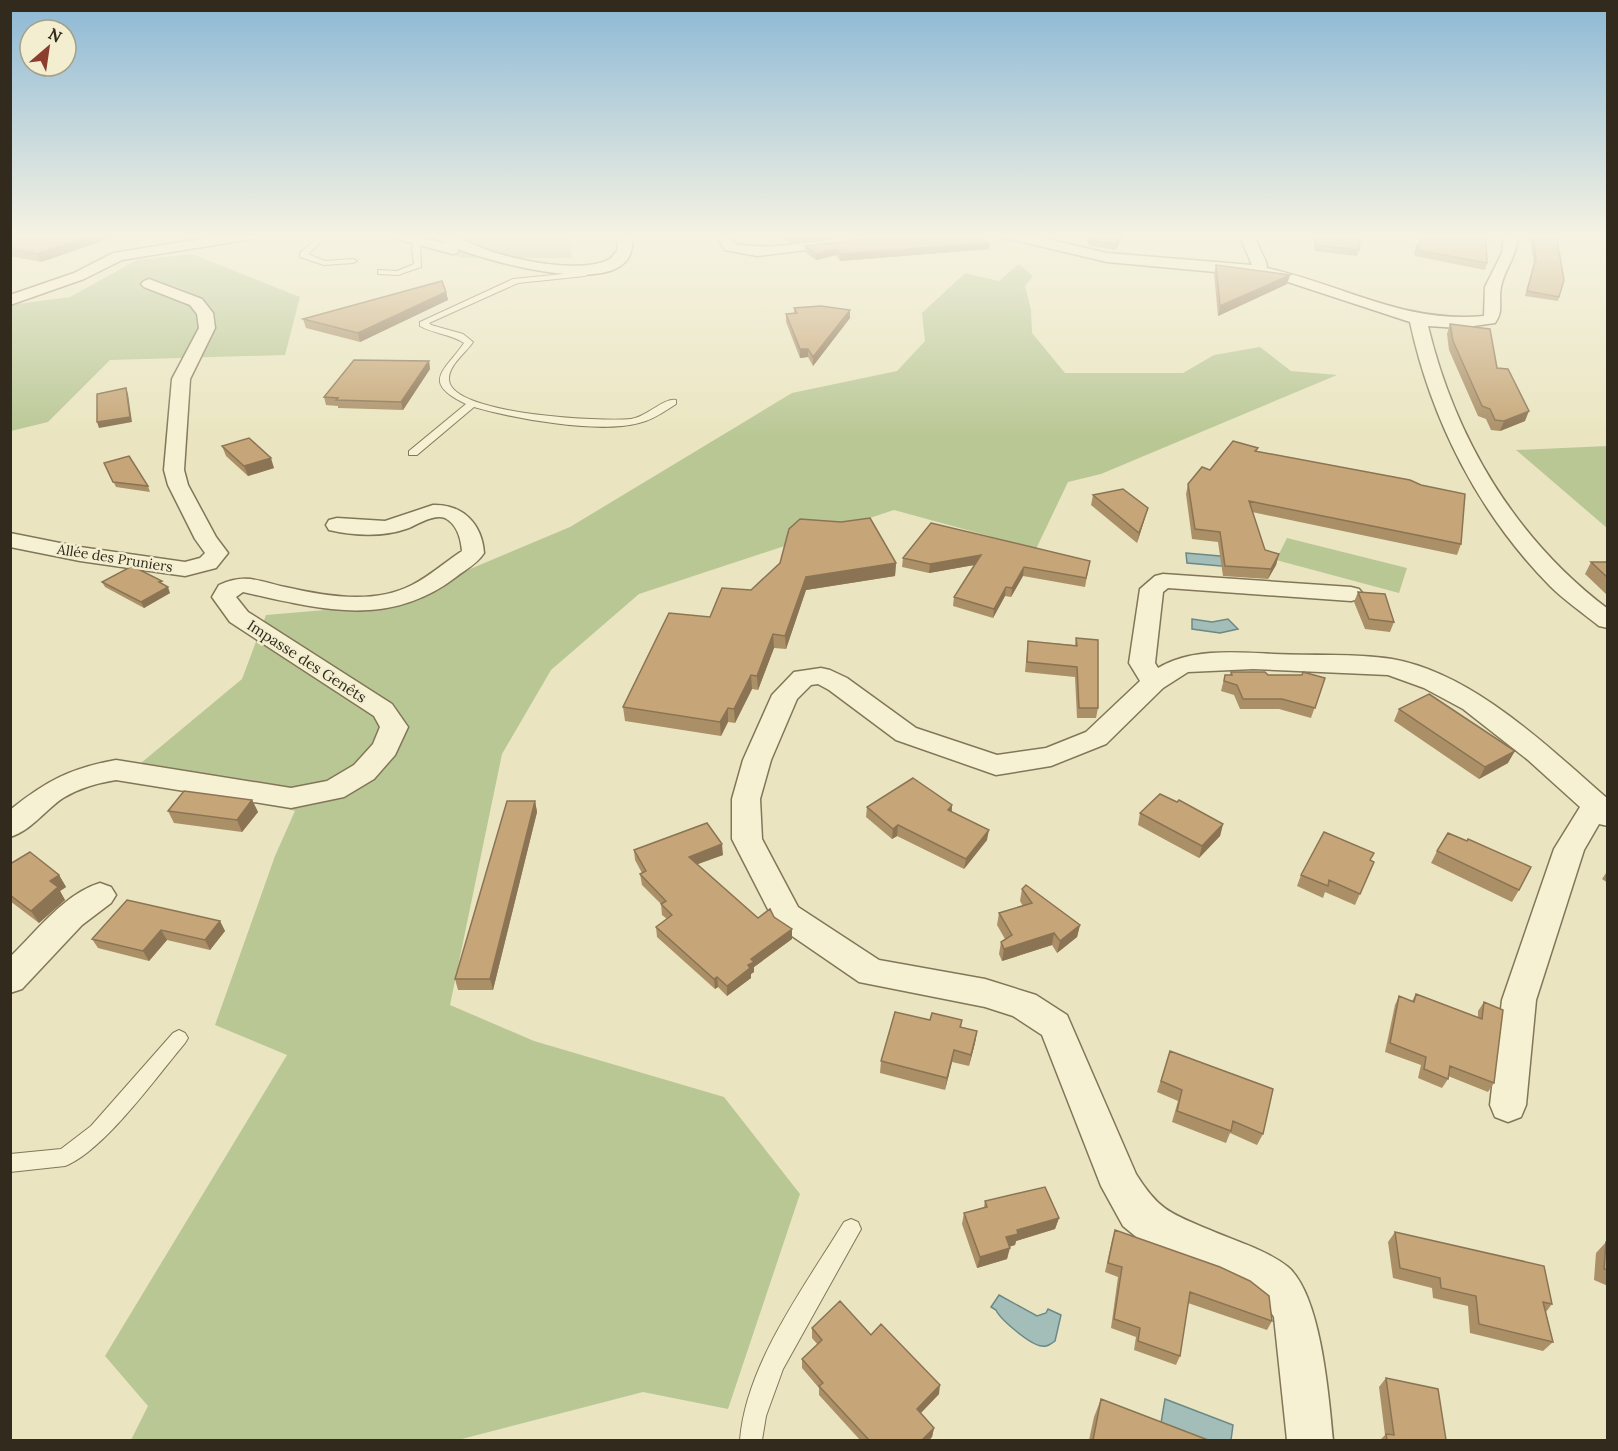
<svg xmlns="http://www.w3.org/2000/svg" width="1618" height="1451" viewBox="0 0 1618 1451" font-family="Lora,serif">
	<rect width="100%" height="100%" fill="#eae5c0"/>
	<path fill="#b9c795" d="M391,234h182l-2,24h-109z
		M192,254l108,43 -15,58 -175,5 -62,62 -37,9 -1,-126 60,-8 67,-37z
		M1019,264l14,12 -8,10 6,24 1,23 33,40h118l31,-18 46,-8 31,24 46,4 -236,99 -33,8 -32,67 -142,-39 -255,84 -88,76 -49,84 -52,251 84,36 190,56 76,97 -72,215 -85,-17 -185,48h-327l17,-34 -43,-50 182,-301 -72,-30 60,-169 20,-45 -154,-48 101,-84 24,-64 118,-10 186,-78 222,-134 105,-22 28,-30 -3,-28 43,-40 34,8z
		M1607,446v82l-91,-78z
		M1287,538l120,30 -8,25 -123,-33z"/>
	<path fill="#a3bdb9" stroke="#6b8987" stroke-width="1.5" d="M1186,553l45,4 1,10 -45,-4z
		M1192,619l20,3 16,-3 10,10 -18,4 -28,-4z
		M999,1295l38,21 9,-3 2,-4 13,6 -6,26c-4,3 -8,6 -13,5 -12,-1 -42,-27 -46,-36l-5,-3z
		M1165,1399l68,26 -2,15h-42l-29,-11z"/>
	<g fill="none" stroke-linecap="round" stroke-linejoin="round">
		<g stroke="#827659" stroke-width="2">
			<path id="service" d="M311,234h6l6,6 -15,14 17,7 28,-2 4,2 -4,2 -29,2 -24,-8v-4l15,-13z
				M416,238l7,2 -3,6 1,21 -23,8 -20,-1v-4l19,1 17,-7 -2,-18z
				M591,266l7,2 -13,8 -67,7 -89,40 2,2 32,9 10,8c-7,11 -25,23 -24,38 3,35 154,42 182,39 16,-2 32,-21 45,-19v4c-11,7 -23,16 -37,19 -42,11 -123,-4 -165,-16l-57,48h-8v-4l57,-47c-46,-22 -21,-33 -2,-61 -13,-9 -30,-9 -44,-17v-4l93,-43 70,-7z
				M179,1030l6,3 3,5 -3,5c-28,33 -81,108 -120,123l-55,6v-18l51,-5 30,-23 82,-93z
				M851,1219l7,3 3,7 -78,140 -17,47 -4,24h-22c6,-76 65,-154 104,-218z"/>
		</g>
		<g stroke="#827659" stroke-width="3">
			<path id="minor" d="M232,234h32l-7,4 -135,22 -38,19 -74,26v-10l64,-22 39,-20z
				M388,234h21l37,10 -18,-10c22,-2 41,9 62,17 30,10 91,23 120,8l7,-8 2,-17h14c-1,9 0,19 -7,27 -26,31 -135,1 -168,-12l-1,4 -5,1 -62,-17z
				M714,234h14l7,10c57,10 116,-15 174,-10l-7,4 -145,18 -32,-6z
				M999,234h25l83,19 145,12 -13,-31h14l13,28 1,6c74,16 138,56 217,48l1,-29 17,-34 2,-19h14c-1,24 -13,33 -17,53 -3,14 3,24 -6,36l-36,5 -31,-2c27,112 87,213 180,283v19l-9,-2c-16,-13 -34,-25 -49,-40 -71,-72 -119,-166 -140,-264l-125,-41 -26,-5 -152,-14 -106,-25z
				M149,279l53,20 11,14 2,15 -25,51 -6,91 4,15 28,52 12,16 -12,15 -31,8 -105,-15 -70,-14v-14l70,14 105,15 15,-4 5,-5 -10,-14 -27,-54 -4,-15 8,-91 27,-51 -2,-14 -7,-9 -46,-18 -3,-3 3,-3z
				M433,505c30,-1 49,19 51,48 -6,10 -19,17 -28,24 -68,52 -136,32 -213,15l-7,5 12,15 144,92 16,23 -13,28 -21,24 -30,18 -53,11 -175,-28c-19,3 -37,8 -53,18 -18,12 -31,32 -53,39v-27c36,-29 61,-42 106,-50l175,28 36,-7 27,-16 19,-21 7,-17 -6,-11 -144,-94 -18,-25 7,-12c27,-12 39,-4 66,2 41,9 88,18 127,-2 18,-9 33,-23 50,-34 -1,-12 -5,-27 -17,-33 -11,-4 -27,6 -36,10 -25,9 -54,8 -80,2l-3,-5 3,-5 8,-2 48,3z
				M1163,574l188,13 8,2 4,5 -4,5 -8,2 -183,-13 -5,4 -8,71 3,5c33,-20 78,-16 115,-14 39,2 81,-1 119,5 81,14 156,88 216,140v27l-9,-2 -15,26 -48,150 -10,105 -5,12 -13,5 -13,-5 -5,-12 12,-105 52,-151 26,-42 -52,-47 -65,-51 -39,-21 -36,-13 -135,-6 -65,3 -25,16 -57,56 -55,22 -55,9 -100,-35 -67,-50 -11,-6 -7,1 -14,14 -26,61 -11,39 2,40 36,68 81,53 106,19 51,16 31,20 69,159c23,37 36,40 74,56 25,11 57,20 78,37 33,28 41,130 45,173h-46l-13,-123 -10,-16 -18,-13 -106,-48 -17,-14 -22,-40 -59,-151 -29,-19 -28,-9 -126,-25 -83,-57 -44,-86v-40l11,-39 29,-65 22,-23 27,-4 9,2 17,8 69,50 81,27 49,-7 40,-16 54,-51 -11,-18 11,-74 15,-13z
				M100,883l11,4 5,8 -5,8 -29,22 -60,64 -12,4v-36c27,-26 54,-63 90,-74z"/>
		</g>
		<use href="#service" fill="#f6f1d2" fill-rule="evenodd"/>
		<use href="#minor" fill="#f6f1d2" fill-rule="evenodd"/>
	</g>
	<path fill="#aa8f67" d="M10,234h113l-82,28 -31,-6z
		M168,234h32l-14,5z
		M777,234h81l-68,9z
		M903,234l87,9 -1,6 -149,12 -4,-6 -20,5 -11,-8v-6z
		M1126,234l-11,16 -28,-5 1,-5z
		M1315,234h46l-2,16 -2,6 -43,-5z
		M1529,234h27l3,63 -1,4 -33,-5 9,-34z
		M1416,247l71,16 -2,7 -70,-14v-2h-1z
		M1216,265l74,10 -3,9 -69,32 -4,-42z
		M446,292l2,8 -88,42 -54,-14 -3,-9z
		M794,308l56,10 -37,48 -5,-9 -8,1 -14,-36v-8l8,-1z
		M1450,324l47,44 28,53 -25,10 -9,-1 -5,-11 -8,-3 -29,-66 -2,-16z
		M429,361l1,8 -27,41 -65,-2v-2l-12,-1 -2,-8z
		M222,446l52,22 -26,8 -22,-20z
		M1258,448l-1,4 204,92 -4,11 -205,-43 13,38 14,4 -3,11 -8,14 -45,-3 -5,-34 -26,-3 -6,-45 2,-10 22,-14z
		M104,463l44,23 2,6 -34,-5z
		M1093,495l52,23 -8,25 -46,-38z
		M903,558l187,3 -5,26 -62,-11 -12,21 -6,-1 -12,22 -40,-12 1,-9 20,-32 -45,8 -27,-6z
		M1591,562h17v32h-2l-21,-20z
		M896,563l-1,13 -89,14 -20,59 -12,-1 -16,42 -6,-1 -17,34 -7,-1 -7,14 -96,-15 -2,-14 87,-90 41,-27z
		M102,582l62,3 6,8 -26,15 -39,-21z
		M1358,592l36,30 -4,10 -25,-3 -11,-27z
		M1076,638l22,70 -2,10h-19l-2,-41 -50,-5 3,-31 47,4z
		M1231,672l37,3h34l23,3 -14,40 -32,-9h-39l-6,-14 -13,-4 4,-16h5z
		M1399,709l109,54 -29,16 -85,-58z
		M252,800l6,12 -16,20 -68,-9 -6,-12z
		M535,801l2,11 -44,178h-35l-3,-11z
		M952,805v7l35,28 -23,29 -67,-33 -5,3 -26,-22 1,-10z
		M1140,813l83,11 -3,12 -21,22 -61,-33z
		M634,850l89,5 -26,9 61,54 16,-1 18,22 -38,28v5l-3,2v4l-24,18 -9,-9 -3,2 -58,-52 -1,-10 11,-8 -5,-4 -1,-11 -19,-19 -2,-11 2,-1 -7,-13z
		M1437,851l82,39 -7,12 -81,-39z
		M1370,861l4,1 -19,43 -30,-13 -2,6 -26,-12 4,-11z
		M10,864l49,11 7,12 -6,4 5,9 -26,23 -29,-22z
		M1608,870v13l-6,-4z
		M1022,889l58,36 -3,12 -20,16 -5,-8 -50,16 -3,-7 2,-12 4,-3 -8,-14 2,-12 24,-7 -3,-5z
		M220,921l5,10 -15,19 -43,-10 -18,21 -51,-13 -6,-9z
		M1416,994l62,23v-6l6,-9 10,81 -6,9 -40,-16v3l-6,9 -24,-10 3,-13 -36,-13 10,-47 4,-9 13,5z
		M930,1020h32l-1,7 16,4 -2,12 -6,23 -17,-4 -7,28 -65,-17 1,-12z
		M1170,1051l93,83 -6,11 -27,-12 -4,10 -54,-21 6,-21 -21,-9z
		M985,1201l74,17 -4,11 -39,12 -1,4 -6,2 -2,12 -30,9 -15,-44 2,-11 20,-6z
		M1115,1230l157,91 -5,9 -79,-27 -8,53 -4,9 -42,-15 2,-13 -25,-9 7,-51 -13,-5 7,-32z
		M1395,1232l157,72 -6,8 7,30 -10,9 -73,-18 -2,-27 -35,-8 -1,-10 -39,-10 -5,-36z
		M1606,1242h2v44l-14,-6 2,-27z
		M812,1328l59,7 68,59 -18,19 13,15 -2,9 -3,3h-69l-41,-45v-7l-17,-20v-9l16,-14 -6,-7z
		M1386,1378l60,62h-66l5,-5 -6,-48z
		M1101,1399l107,41h-119l5,-23z"/>
	<path fill="#8b7454" d="M98,234h25l-82,28 -4,-8z
		M184,234h16l-14,5z
		M813,234h45l-68,9v-6z
		M1123,234h3l-11,16 1,-6z
		M990,243l-1,6 -149,12v-7z
		M836,249v6l-20,5v-6z
		M1290,275l-3,9 -69,32 2,-10z
		M446,292l2,8 -88,42 -2,-9z
		M850,310v8l-37,48v-9z
		M800,349h8v8l-8,1z
		M429,361l1,8 -27,41 -2,-8z
		M126,388l2,6 4,28 -33,6 -2,-6z
		M1529,411l-4,10 -25,10 4,-10z
		M271,458l3,10 -26,8 -4,-10z
		M1148,508l-3,10 -8,25 2,-10z
		M1279,554l-3,11 -8,14 3,-10z
		M981,555l-1,9 -51,9 1,-9z
		M896,563l-1,13 -89,14 -20,59 -1,-13 21,-59z
		M1024,567l-1,9 -12,21 1,-9z
		M168,587l2,6 -26,15 -3,-6z
		M1006,587l-1,9 -12,22 1,-9z
		M773,634l1,14 -16,42 -1,-14z
		M751,675l1,14 -17,34 -1,-14z
		M728,708v14l-7,14 -1,-14z
		M1515,751l-7,12 -29,16 6,-12z
		M252,800l6,12 -16,20 -5,-12z
		M535,801l2,11 -44,178 -3,-11z
		M952,805l-1,10 -3,-5z
		M1223,824l-3,12 -21,22 3,-12z
		M898,825l-1,11 -5,3 1,-10z
		M989,830l-2,10 -23,29 2,-10z
		M722,844l1,11 -33,12 -1,-10z
		M59,875l7,12 -6,4 5,9 -26,23 -8,-12 19,-30z
		M220,921l5,10 -15,19 -5,-10z
		M1080,925l-3,12 -20,16 3,-12z
		M792,929v10l-38,28v5l-3,2v4l-24,18v-10l21,-21 3,-6z
		M161,930l6,10 -18,21 -6,-10z
		M1054,933l-2,12 -50,16 2,-12z
		M717,977l1,10 -3,2 -1,-10z
		M977,1031l-2,12 -6,23 2,-11z
		M954,1050l-2,12 -7,28 2,-12z
		M1059,1218l-4,11 -39,12 -1,4 -12,3 3,-11 11,-7z
		M1010,1248l-3,11 -30,9 3,-11z
		M940,1385l-1,9 -23,24 1,-9z
		M934,1428l-2,9 -3,3h-7z"/>
	<path fill="#c6a678" stroke="#8b7454" stroke-width="1.5" d="M10,234h88l-61,20 -27,-6z
		M786,234h27l-23,3z
		M903,234h66l21,9 -150,11 -4,-5 -20,5 -11,-8z
		M1093,234h30l-7,10 -28,-4z
		M1316,234h45l-2,16 -44,-5z
		M1427,234h59l1,29 -70,-13 2,-2 -3,-1z
		M1532,234h24l8,46 -5,17 -32,-6 9,-33z
		M1216,265l74,10 -70,31z
		M442,281l4,11 -88,41 -55,-14z
		M821,306l29,4 -37,47 -5,-8h-8l-14,-35 11,-1 -3,-5z
		M1450,324l40,5 7,39 11,1 21,42 -25,10 -9,-1 -5,-11 -8,-3 -29,-65z
		M354,360l75,1 -28,41 -65,-2 2,-2 -14,-1z
		M126,388l4,29 -33,5v-28z
		M249,438l22,20 -27,8 -22,-20z
		M1233,441l25,7 -3,3 155,29 11,5 44,9 -4,50 -212,-43 16,49 14,4 -8,15 -46,-3 -5,-34 -25,-3 -7,-45 14,-17 8,3z
		M129,456l19,30 -35,-4 -9,-19z
		M1123,489l25,19 -9,25 -46,-38z
		M870,518l26,45 -90,14 -21,59 -12,-2 -16,42 -6,-1 -17,34 -6,-1 -8,14 -97,-15 46,-94 41,4 12,-29 29,2 29,-27 9,-34 11,-10 41,3z
		M931,523l159,38 -4,17 -62,-11 -12,21 -6,-1 -12,22 -40,-12 27,-42 -51,9 -27,-6z
		M1591,562h17v16z
		M132,566l30,15 -3,1 9,5 -27,15 -39,-20z
		M1358,592l27,2 9,28 -25,-3z
		M1076,638l22,2v68h-19l-2,-41 -50,-5 1,-21 49,5z
		M1231,672h34l3,3h34l1,-3 22,6 -10,30 -33,-9h-39l-6,-14 -13,-4 1,-6h7z
		M1429,694l86,57 -30,16 -86,-58z
		M913,778l39,27 -4,5 41,20 -23,29 -68,-34 -5,4 -26,-22z
		M184,791l68,9 -15,20 -69,-9z
		M1160,794l17,8 2,-2 44,24 -21,22 -62,-33z
		M507,801h28l-45,178h-35z
		M707,823l15,21 -33,13 69,61 12,-9 4,8 18,12 -41,30 3,3 -6,3 2,3 -23,18 -10,-9 -3,2 -58,-52 16,-12 -11,-11 5,-3 -26,-27 6,-3 -12,-21z
		M1324,832l50,21 -4,7 4,2 -14,32 -31,-14 -1,6 -27,-11z
		M1448,833l19,8 1,-2 63,28 -12,23 -82,-39z
		M30,852l29,23 -9,6 8,6 -27,24 -21,-16v-31z
		M1026,885l54,40 -20,16 -6,-8 -50,16 -3,-7 11,-7 -13,-22 33,-10 -10,-14z
		M127,900l93,21 -15,19 -44,-10 -18,21 -51,-12z
		M1416,994l66,25 2,-17 19,8 -9,73 -44,-17 -2,13 -24,-10 2,-12 -36,-14 9,-47 15,6z
		M895,1012l35,8 2,-7 30,7 -2,7 17,4 -6,24 -17,-5 -7,28 -66,-17z
		M1170,1051l103,38 -10,45 -30,-13 -2,10 -54,-20 5,-21 -21,-9z
		M1045,1187l14,31 -42,12 1,4 -12,3 4,11 -30,9 -16,-44 23,-6 -2,-6z
		M1115,1230l105,37 30,14 19,15 3,25 -82,-29 -10,64 -42,-15 2,-13 -26,-9 8,-52 -14,-4z
		M1395,1232l149,34 8,38 -9,-2 10,40 -74,-18 -3,-28 -35,-8 -1,-10 -40,-10z
		M1606,1242h2v28l-4,-1z
		M840,1301l31,34 10,-11 59,61 -23,24 17,19 -12,12h-53l-50,-54 4,-3 -21,-24 20,-19 -10,-12z
		M1386,1378l52,11 8,51h-59l-1,-6 8,1z
		M1101,1399l107,41h-115z"/>
	<linearGradient id="sky" x2="0" y2="1"><stop stop-color="#8cb8d5"/><stop offset="0.54" stop-color="#f6f3e3"/><stop offset="1" stop-color="#f6f3e3" stop-opacity="0"/></linearGradient>
	<rect width="1618" height="437" fill="url(#sky)"/>
	<g text-anchor="middle" dominant-baseline="central" stroke-width="5" stroke-linejoin="round" paint-order="stroke">
		<g font-size="14" fill="#322b1d" stroke="#f2eecf">
			<text transform="translate(115 558) rotate(9)">Allée des Pruniers</text>
		</g>
		<g font-size="15" fill="#322b1d" stroke="#f2eecf">
			<text transform="translate(307 661) rotate(33)">Impasse des Genêts</text>
		</g>
	</g>
	<rect width="1618" height="1451" fill="none" stroke="#322b1d" stroke-width="24"/>
	<g transform="translate(48 48) rotate(29)"><circle r="28" fill="#f2eecf" stroke="#a5a088" stroke-width="1.5"/>
	<path d="M0-4.5L10 22L0 15L-10 22Z" fill="#8c3d2e"/>
	<text y="-9" font-size="16" font-weight="bold" text-anchor="middle" fill="#322b1d">N</text>
	</g>
</svg>
